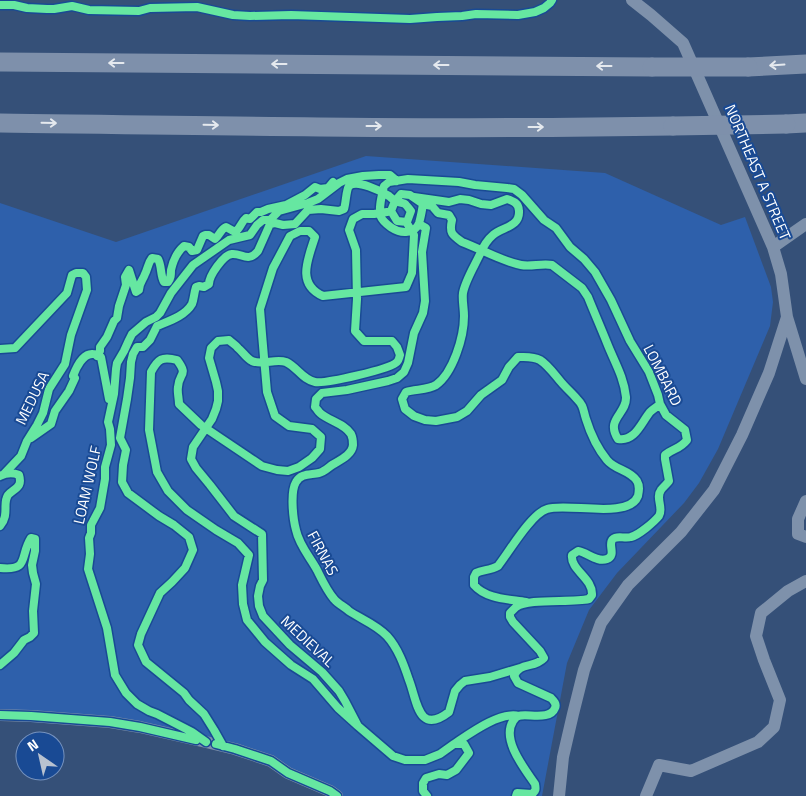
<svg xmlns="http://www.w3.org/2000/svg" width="806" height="796" viewBox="0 0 806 796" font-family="'Titillium Web',sans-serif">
	<rect width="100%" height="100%" fill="#355078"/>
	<path fill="#2e60ab" d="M366,156l239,17 116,52 24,-8 26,70 2,15 -3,24 -52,123 -19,34 -15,20 -67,70 -28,37 -22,53 -25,133h-213l-59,-30 -25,-9 -110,-28 -135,-9v-517l116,39z"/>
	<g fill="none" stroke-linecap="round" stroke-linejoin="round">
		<path stroke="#7e91ab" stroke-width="12" d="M773,247l33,-23
			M787,317l19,62
			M806,501l-8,18v15l8,3
			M0,715l31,1 79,6 30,5 66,15 29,7 36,12 17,12 42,18 7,5
			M559,796l4,-39 10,-43 11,-44 17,-47 27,-38 53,-53 33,-42 28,-55 27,-62 18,-56 -6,-43 -8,-27 -90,-204 -32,-28 -19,-15
			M646,796l13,-31 32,6 67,-29 16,-15 6,-27 -16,-40 -8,-24 5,-23 27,-22 18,-10"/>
		<path stroke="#7e90ab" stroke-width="19" d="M0,62l652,5
			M748,67l58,-3
			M0,123c224,3 449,7 673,3
			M786,124l20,-1"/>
		<path stroke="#7e90ab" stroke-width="19" d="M652,67h96
			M673,126l113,-2"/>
		<g stroke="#194a94" stroke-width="11">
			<path id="cycleway" d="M0,5h14l13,3 20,1h7l18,-3 17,4 50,1 11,-3 47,-1 36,8 17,1 41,-1 119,4 27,-2 25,-1 14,-2 42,1 17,-3 9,-4 6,-5 2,-3
				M414,197l35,5 11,-3 9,1 12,4 10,1 16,-6c6,2 12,4 12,12 1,16 -17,16 -26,24 -6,5 -10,12 -13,19 -5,11 -15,27 -17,39 -1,7 1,15 1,23 0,21 -11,57 -28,69 -8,5 -21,4 -30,7l-4,7 3,10 9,7 11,4 11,1 21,-4 10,-6 14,-16 21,-15 7,-13 9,-10c7,0 15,-1 22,3 8,5 15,15 21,22 5,6 11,11 16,17 7,7 6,11 9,20 4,13 12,30 21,41 8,10 23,10 30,21 3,5 2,10 1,15 -9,24 -72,6 -91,13 -16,5 -38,43 -49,57 -7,4 -15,4 -22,7l-2,4v8c12,14 34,14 52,17
				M423,204l9,2 6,7 11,2 3,5c-3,13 0,15 10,22 19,7 39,19 59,23 10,2 21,-2 31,0l30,23 6,9c6,15 13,31 19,46 7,18 17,34 19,54 1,17 -21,22 -8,42 17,3 23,-16 32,-27 3,-3 7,-5 10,-8
				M387,212l-13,2h-12l-9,5 -4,11 7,20 1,49 -2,32 9,10h28l5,6 3,8c-1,3 -1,5 -3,7 -6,7 -72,22 -82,20 -12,-2 -18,-15 -29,-20 -11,-4 -23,4 -34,-1 -6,-3 -9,-9 -14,-13 -2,-3 -6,-5 -9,-8l-11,1 -7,7 -2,10 7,24 2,9v10l-2,8 -4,10 -19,28 -2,12 5,9 14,17 24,31 28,18 1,46 -3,6 -2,10 1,10 4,10 27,29 32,27 17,19 6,10 13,25 35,30 12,4h20l15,-6 14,-10h10l5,9 -13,17 -9,5 -8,-1 -13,4 -3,5v8l4,5
				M419,224l7,4 -4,24 3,49 -2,12 -9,20 -6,30 -4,9 -7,6 -9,3 -41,9 -25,3 -6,6 -1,8c2,2 3,4 5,6 9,8 24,10 31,21 2,4 2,7 2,11 -1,10 -13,15 -21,20 -4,3 -8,7 -13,8 -8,2 -18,0 -23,9 -6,10 -3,37 0,48 3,15 14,27 21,40 5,10 10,21 17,29 4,5 11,8 15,12 12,8 28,14 38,25 11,12 17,29 22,44 8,20 9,56 40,32l6,-21 5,-6 5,-4 25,-4 30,-9
				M0,349l15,-1 52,-55 5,-18 4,-2h7l3,4 1,13 -16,45 -6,29 -16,25 -6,24 -6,12 -10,16 -6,15 -17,18
				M97,356l3,-5v-4l7,-10 7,-16 3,-3 2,-12 7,-21 -1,-8 4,-7 7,22 3,-2c0,-7 4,-10 6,-16 3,-6 3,-11 7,-16l6,1c4,7 2,16 6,23h4c3,-4 3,-7 3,-12 2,-9 6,-18 13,-24l5,1 3,4 5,-1 6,-14 2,-1h4l6,4c5,-4 5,-9 11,-12l9,5c6,-4 6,-10 11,-14l4,1 7,-7h4l7,-3 18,-4 19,-10 10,-8 5,2 8,-1 5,-6
				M31,438l20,-14 4,-13 14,-20 6,-13 -2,-2c3,-8 10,-23 20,-22 3,0 5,2 8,3l8,42
				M0,476c6,-3 12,-4 19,-1 4,13 -5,13 -11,20 -6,9 2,19 -8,31
				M0,568c30,3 19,-11 31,-30l4,1v12l-3,14 1,8 3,11 -3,27 1,22 -4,4 -6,3 -10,13 -14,12
				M0,715l31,1 79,6 30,5 56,13
				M358,726l-20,-18 -25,-29 -22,-14 -26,-23 -18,-22 -4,-16 -1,-19 7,-30 -11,-12 -22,-13 -29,-20 -19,-19 -11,-19 -8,-42 2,-58c7,-13 11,-16 26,-12 12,16 2,12 1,27 -1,5 1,11 1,17l22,21 61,41 15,4 11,1 11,-4 13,-9 8,-9 1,-12 -9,-8 -23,-3 -14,-10 -8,-24 -5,-58 -2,-25 13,-41 17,-32 10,-5h9l6,6c-7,22 -19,47 8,59l83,-9 6,-14 2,-38 -6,-10
				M206,742l-14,-10 -35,-18 -8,-3 -12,-7 -11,-11 -11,-18 -8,-47 -19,-59 2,-15 -1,-16 2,-5v-8l9,-17 5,-29v-12l6,-22 -1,-16 -2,-7 6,-28 2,-25 1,-6 7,-12 5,-11 3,-6 14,-12 10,-5 4,-4 11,-20 22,-28 36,-25 21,-5 7,-10 6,-5h7l9,-9 29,-8 10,-4 21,-16 8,-4 16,-3 16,-1h11l7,6
				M216,744l19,5 36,12 17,12 42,18 7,5
				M454,744c15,-10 46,-33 65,-28
				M223,746l-9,-16 -10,-16 -15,-14 -5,-7 -38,-31 -8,-17 3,-11 19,-41 12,-11 13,-14 8,-18 -4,-13 -15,-12 -15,-9 -31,-23 -6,-11 1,-17 3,-15 -6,-12 7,-39 3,-21 1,-16 2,-8 4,-7h6l7,-7 7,-14c12,-5 28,-10 35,-22 2,-5 2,-11 4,-17l3,-1 5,1 5,-3c0,-8 14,-29 23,-30 10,-1 16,9 26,-3l12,-27 5,-1 8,2 12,-1 13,-14 13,-1 18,2 5,-2c2,-6 2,-19 5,-23 8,-7 32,5 40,10 1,1 6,5 6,5 4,2 9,1 11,4 2,2 3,4 5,6l-4,11 -10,-1 -6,-10 4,-10 6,-7 9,1 13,9c-1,6 -2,13 -4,19 -4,11 -18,11 -27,5 -4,-3 -9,-6 -11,-11 -3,-9 1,-22 3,-31l5,-4 19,-3 51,3 16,3 32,3 7,1 8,6 22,25 12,8 14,19 14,12 11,13 16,28 19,41 19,31 9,23 2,9 6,11 19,15 2,10c-7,9 -13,8 -22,15v4l4,22c-2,3 -6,6 -8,9 -6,8 3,18 -2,26 -5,6 -20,19 -28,21 -6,2 -14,-2 -18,2 -6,5 4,16 -6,20 -10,4 -20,-7 -29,-8l-6,4c-2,15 21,23 20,40l-3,4c-18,4 -61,-1 -73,8 -2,2 -4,4 -6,6v4l3,5 27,29 4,7c-10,11 -24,3 -30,18l4,7 33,15c3,3 6,6 4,10 -5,13 -28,5 -37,8 -2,1 -4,4 -5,5 -12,19 12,48 22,63 1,5 1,7 -3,10l-15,-1 -1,3"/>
		</g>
		<use href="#cycleway" stroke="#66e7a1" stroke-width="8"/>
	</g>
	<defs><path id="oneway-shaft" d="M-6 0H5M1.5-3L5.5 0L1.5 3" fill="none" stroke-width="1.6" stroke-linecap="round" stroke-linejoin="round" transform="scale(1.25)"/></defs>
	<g stroke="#e5e9ee">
		<use href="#oneway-shaft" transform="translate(116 63) rotate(-180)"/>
		<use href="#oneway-shaft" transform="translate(279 64) rotate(-180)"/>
		<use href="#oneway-shaft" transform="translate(441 65) rotate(-180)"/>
		<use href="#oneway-shaft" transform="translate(777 65) rotate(176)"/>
		<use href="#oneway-shaft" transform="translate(604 66) rotate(-180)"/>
		<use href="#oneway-shaft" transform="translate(49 123) rotate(1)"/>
		<use href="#oneway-shaft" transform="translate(211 125) rotate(1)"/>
		<use href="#oneway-shaft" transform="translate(374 126)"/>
		<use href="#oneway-shaft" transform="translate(536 127)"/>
	</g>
	<g text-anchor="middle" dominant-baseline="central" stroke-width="4" stroke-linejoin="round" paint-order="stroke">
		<g font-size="15" fill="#fff" stroke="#194a94">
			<text transform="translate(758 172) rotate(67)">NORTHEAST A STREET</text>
			<text transform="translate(663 375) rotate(63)">LOMBARD</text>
			<text transform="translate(32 398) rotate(-64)">MEDUSA</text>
			<text transform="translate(87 485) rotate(-77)">LOAM WOLF</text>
			<text transform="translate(323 553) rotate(62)">FIRNAS</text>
			<text transform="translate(308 641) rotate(43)">MEDIEVAL</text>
		</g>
	</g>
	<g transform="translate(40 756) rotate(326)"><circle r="24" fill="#194a94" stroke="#7592bf"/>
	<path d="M0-4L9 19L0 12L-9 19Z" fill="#b8c2d0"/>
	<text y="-8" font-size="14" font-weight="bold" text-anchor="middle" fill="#ffffff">N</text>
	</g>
</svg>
